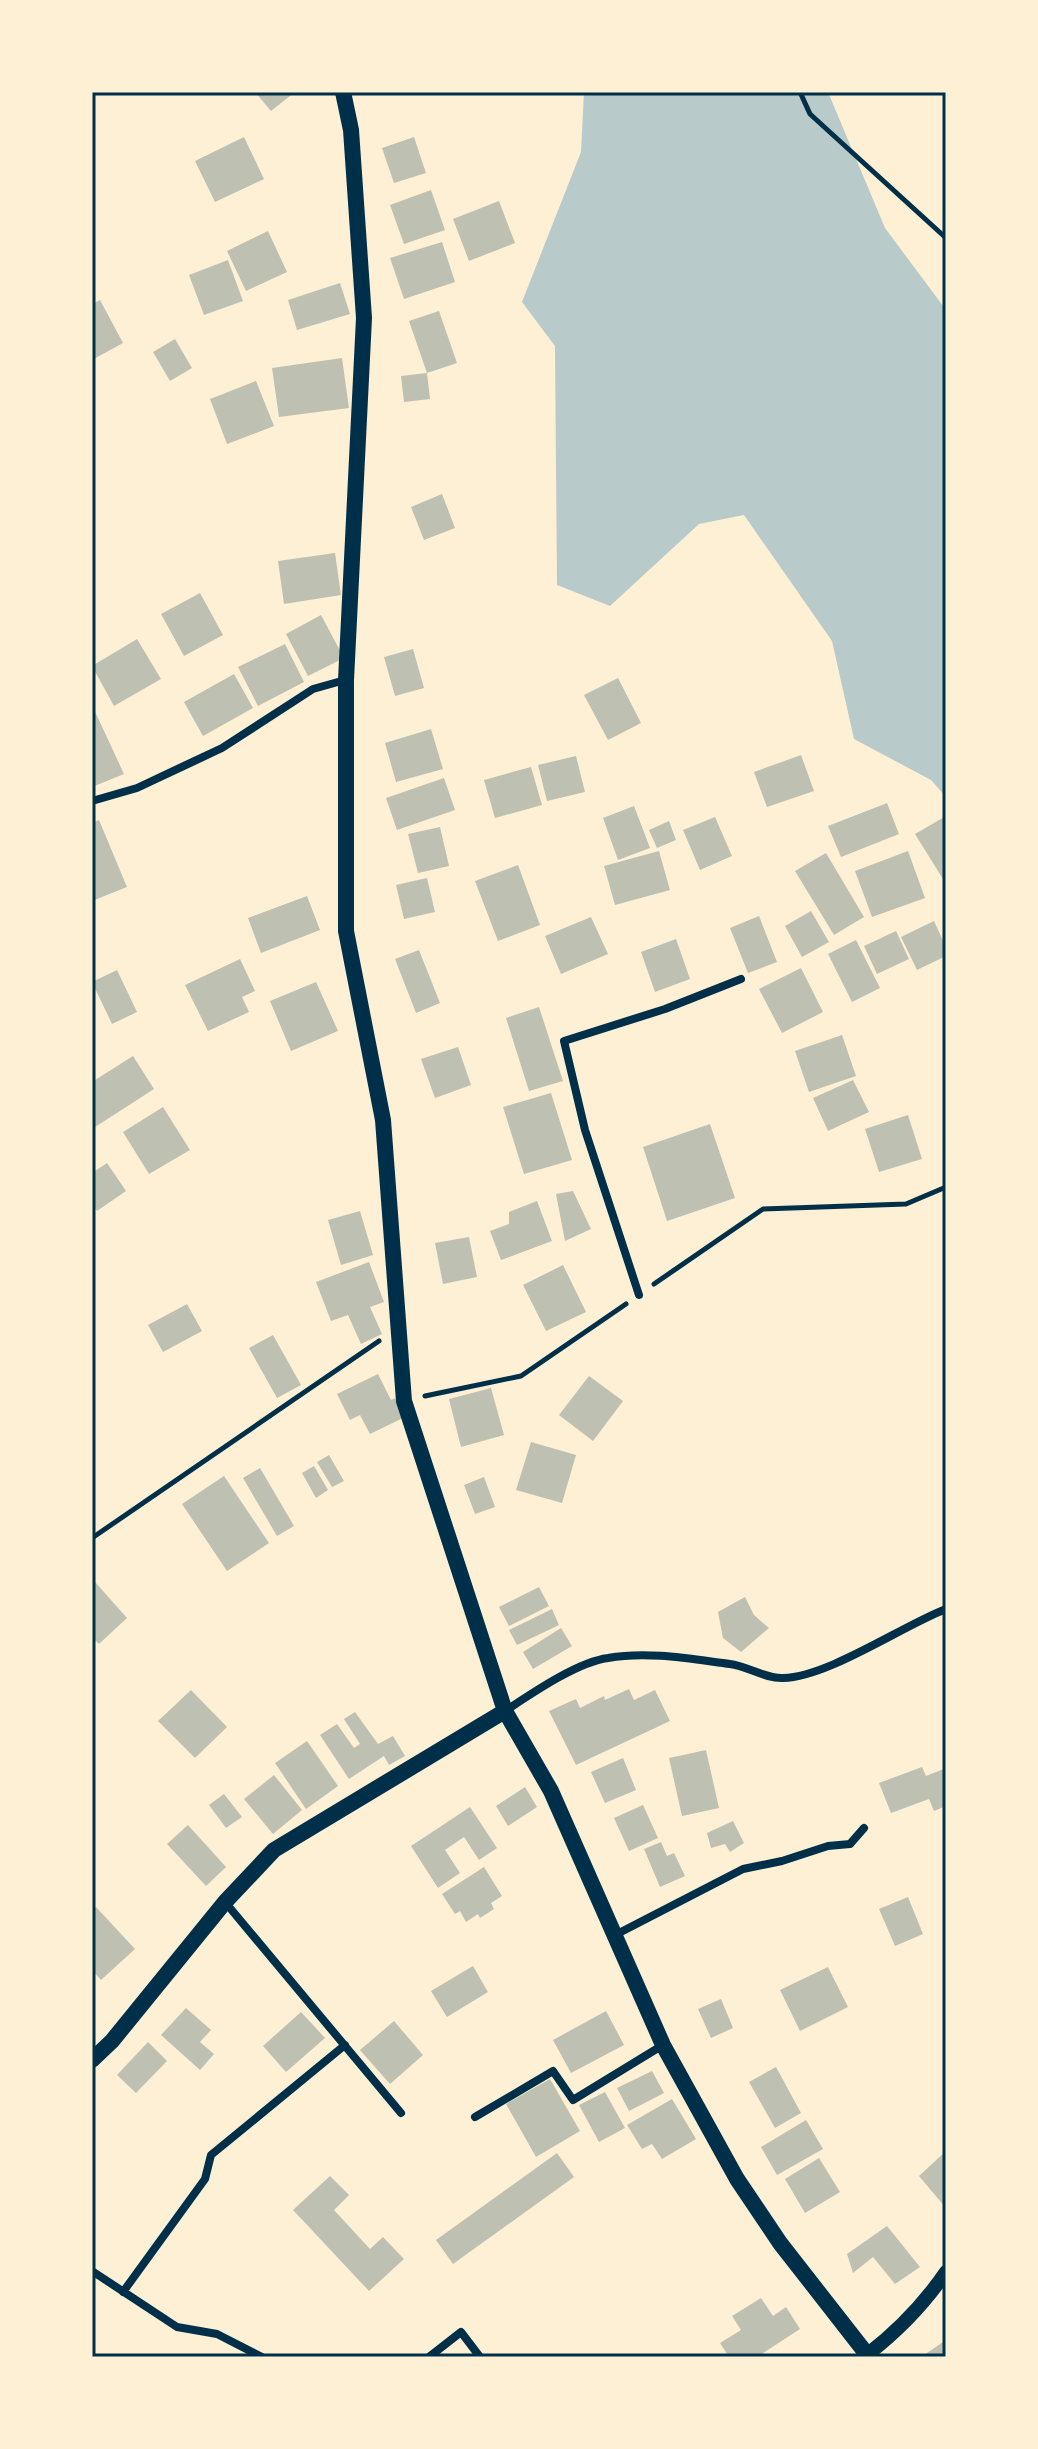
<svg xmlns="http://www.w3.org/2000/svg" width="1038" height="2449" viewBox="0 0 1038 2449" font-family="Manrope,sans-serif">
	<rect width="100%" height="100%" fill="#fdf0d5"/>
	<path fill="#b9caca" d="M584,92h244l57,136 61,82v487l-15,-17 -77,-41 -22,-98 -88,-126 -45,9 -89,82 -53,-21 -2,-239 -33,-44 59,-150z"/>
	<path fill="#bec0b2" d="M255,92h40l-24,19z
		M244,137l20,42 -49,23 -20,-41z
		M414,137l12,36 -32,10 -12,-35z
		M431,190l14,40 -41,14 -14,-39z
		M499,201l16,42 -46,18 -16,-42z
		M268,231l19,41 -41,19 -19,-40z
		M442,242l13,40 -51,17 -14,-41z
		M228,260l15,41 -39,14 -15,-40z
		M340,283l10,31 -53,16 -9,-30z
		M100,300l23,43 -31,17v-56z
		M439,311l18,52 -30,10 -18,-52z
		M175,339l17,29 -22,13 -17,-29z
		M342,358l7,50 -70,9 -7,-49z
		M427,373l3,26 -26,3 -3,-26z
		M256,381l18,45 -47,18 -17,-45z
		M442,494l13,34 -31,12 -13,-33z
		M335,553l6,42 -57,9 -6,-43z
		M200,593l23,42 -39,21 -23,-42z
		M321,615l23,43 -36,18 -22,-42z
		M137,639l24,40 -47,27 -22,-40z
		M285,644l19,38 -46,24 -20,-39z
		M413,649l11,39 -29,8 -11,-39z
		M234,674l19,34 -50,28 -19,-34z
		M618,678l23,45 -33,17 -24,-45z
		M92,705l32,69 -32,13z
		M431,729l12,40 -47,13 -11,-39z
		M801,755l13,36 -47,16 -13,-35z
		M576,756l9,36 -38,9 -9,-36z
		M531,767l11,38 -47,13 -11,-38z
		M444,778l11,32 -58,20 -11,-32z
		M887,803l12,31 -58,23 -13,-31z
		M634,806l16,42 -32,12 -15,-42z
		M946,816v68l-31,-50z
		M715,817l17,39 -32,14 -17,-40z
		M99,820l28,67 -35,14v-78z
		M669,821l7,19 -19,8 -8,-18z
		M440,827l9,39 -31,7 -10,-39z
		M659,851l11,39 -55,15 -11,-39z
		M908,851l17,47 -53,19 -17,-46z
		M826,853l38,64 -30,18 -39,-64z
		M518,865l22,60 -42,16 -23,-60z
		M427,878l8,34 -31,7 -8,-34z
		M307,896l13,34 -59,23 -13,-35z
		M811,911l18,31 -27,15 -17,-31z
		M759,916l18,46 -29,11 -18,-45z
		M591,917l17,37 -47,20 -16,-38z
		M934,921l12,26v9l-29,14 -16,-33z
		M896,931l13,28 -32,15 -13,-28z
		M676,939l14,40 -35,13 -14,-40z
		M856,940l24,48 -28,14 -24,-48z
		M419,950l21,53 -24,10 -21,-54z
		M240,959l15,32 -13,6 7,15 -41,19 -23,-46z
		M801,968l22,44 -41,21 -23,-44z
		M117,970l20,42 -25,12 -20,-42z
		M316,982l22,49 -47,20 -21,-50z
		M539,1007l24,74 -34,10 -23,-73z
		M842,1035l14,41 -47,16 -14,-41z
		M458,1047l13,38 -36,13 -14,-39z
		M133,1056l21,33 -62,40v-47z
		M853,1080l16,32 -41,19 -15,-33z
		M551,1093l21,67 -48,14 -21,-67z
		M163,1107l27,43 -41,24 -26,-42z
		M908,1115l14,44 -43,13 -14,-43z
		M710,1124l25,74 -68,23 -24,-74z
		M107,1163l19,28 -29,20 -5,-7v-31z
		M573,1191l18,38 -26,12 -9,-47z
		M537,1201l15,40 -51,19 -11,-29 19,-7v-12z
		M360,1211l13,44 -32,10 -13,-45z
		M469,1237l8,40 -34,7 -8,-41z
		M369,1262l15,40 -14,5 12,27 -21,10 -13,-29 -17,6 -15,-39z
		M563,1265l23,47 -40,19 -23,-46z
		M187,1304l15,27 -39,21 -15,-27z
		M273,1335l28,50 -24,13 -28,-50z
		M378,1374l13,26 4,-2 10,19 -35,17 -10,-19 -10,5 -13,-26z
		M589,1376l34,25 -30,40 -34,-26z
		M491,1388l13,47 -43,12 -12,-48z
		M531,1442l45,13 -14,48 -46,-13z
		M329,1455l15,26 -12,6 -15,-25z
		M314,1466l14,24 -12,8 -14,-25z
		M260,1468l34,58 -17,10 -34,-58z
		M224,1476l45,67 -42,28 -45,-67z
		M484,1477l11,30 -20,7 -11,-29z
		M95,1582l32,36 -28,26 -7,-7v-52z
		M539,1587l10,19 -40,20 -10,-19z
		M745,1597l9,18 15,13 -28,24 -18,-14 -5,-26z
		M552,1609l7,16 -42,20 -8,-15z
		M561,1628l11,18 -39,23 -10,-17z
		M629,1689l5,11 21,-10 15,31 -94,44 -27,-54 27,-12 4,9 24,-12 1,4z
		M191,1690l36,37 -32,31 -37,-37z
		M355,1712l23,32 15,-8 12,20 -16,9 -5,-9 -35,23 -29,-44 17,-11 17,24 6,-4 -16,-25z
		M307,1741l31,45 -32,23 -31,-46z
		M706,1750l13,58 -37,8 -13,-58z
		M623,1758l13,32 -31,13 -14,-31z
		M922,1767l4,9 20,-8v38l-12,5 -5,-12 -38,14 -12,-30z
		M274,1775l28,35 -29,24 -29,-35z
		M525,1787l12,20 -29,19 -12,-20z
		M224,1794l18,23 -16,11 -17,-23z
		M643,1805l15,33 -29,13 -15,-33z
		M470,1807l27,41 -18,12 -15,-23 -19,13 15,23 -22,15 -27,-42z
		M733,1821l11,22 -14,9 -5,-8 -14,4 -4,-15z
		M188,1825l38,42 -20,19 -39,-42z
		M661,1842l6,14 7,-3 11,23 -25,11 -16,-38z
		M484,1867l18,29 -11,7 3,6 -14,9 -2,-4 -12,8 -6,-11 -5,3 -13,-20z
		M908,1897l15,37 -28,12 -16,-37z
		M96,1907l39,42 -34,31 -9,-10v-59z
		M473,1966l15,26 -41,25 -16,-26z
		M828,1967l20,40 -48,24 -20,-41z
		M721,1999l12,29 -22,10 -13,-29z
		M186,2008l25,22 -11,12 14,12 -14,16 -39,-35z
		M606,2011l18,34 -53,28 -18,-33z
		M301,2012l24,26 -39,34 -23,-26z
		M394,2021l29,34 -33,29 -30,-34z
		M148,2042l19,19 -31,32 -19,-18z
		M776,2067l25,46 -26,15 -26,-46z
		M652,2071l12,22 -35,18 -12,-23z
		M550,2079l30,52 -44,26 -30,-53z
		M605,2092l20,36 -26,14 -20,-37z
		M672,2099l24,40 -34,20 -10,-15 -10,5 -15,-24z
		M806,2120l17,29 -46,26 -16,-28z
		M946,2151v57l-27,-32z
		M557,2153l17,24 -121,87 -17,-24z
		M819,2158l21,34 -35,21 -20,-34z
		M330,2176l19,19 -15,15 36,39 13,-12 21,22 -35,32 -76,-81z
		M887,2226l33,41 -25,17 -22,-27 -20,16 -6,-19z
		M761,2298l12,18 13,-9 14,22 -43,28h-28l-9,-14 21,-13 -9,-14z
		M946,2340v17h-20l-2,-2z"/>
	<g fill="none" stroke-linecap="round" stroke-linejoin="round">
		<path stroke="#003049" stroke-width="5" d="M800,92l10,22 136,124
			M654,1284l109,-75 143,-5 40,-17
			M425,1396l96,-20 105,-72
			M92,1538l287,-197"/>
		<path stroke="#003049" stroke-width="8" d="M92,801l45,-13 85,-40 91,-59 32,-9
			M639,1295l-54,-165 -21,-89 101,-32 76,-30
			M505,1711c26,-17 72,-49 103,-53 40,-7 83,1 122,6 17,2 36,15 53,14 45,-1 119,-52 163,-69
			M225,1902l176,211
			M615,1935l128,-66 39,-8 46,-15 22,-2 14,-16
			M475,2117l78,-46 20,29 90,-55
			M92,2271l85,56 40,7 45,23
			M123,2292l82,-113 6,-24 134,-110
			M429,2357l32,-25 19,25"/>
		<path stroke="#003049" stroke-width="14" d="M868,2354c31,-24 56,-50 78,-82"/>
		<path stroke="#003049" stroke-width="16" d="M343,92l8,38 13,188 -18,362v251l37,189 21,281 101,310 46,80 112,254 74,134 43,64 89,114
			M92,2060l20,-19 113,-139 49,-52 231,-139"/>
	</g>
	<rect width="1038" height="2449" fill="none" stroke="#fdf0d5" stroke-width="188"/>
	<rect x="94" y="94" width="850" height="2261" fill="none" stroke="#003049" stroke-width="3"/>
</svg>
